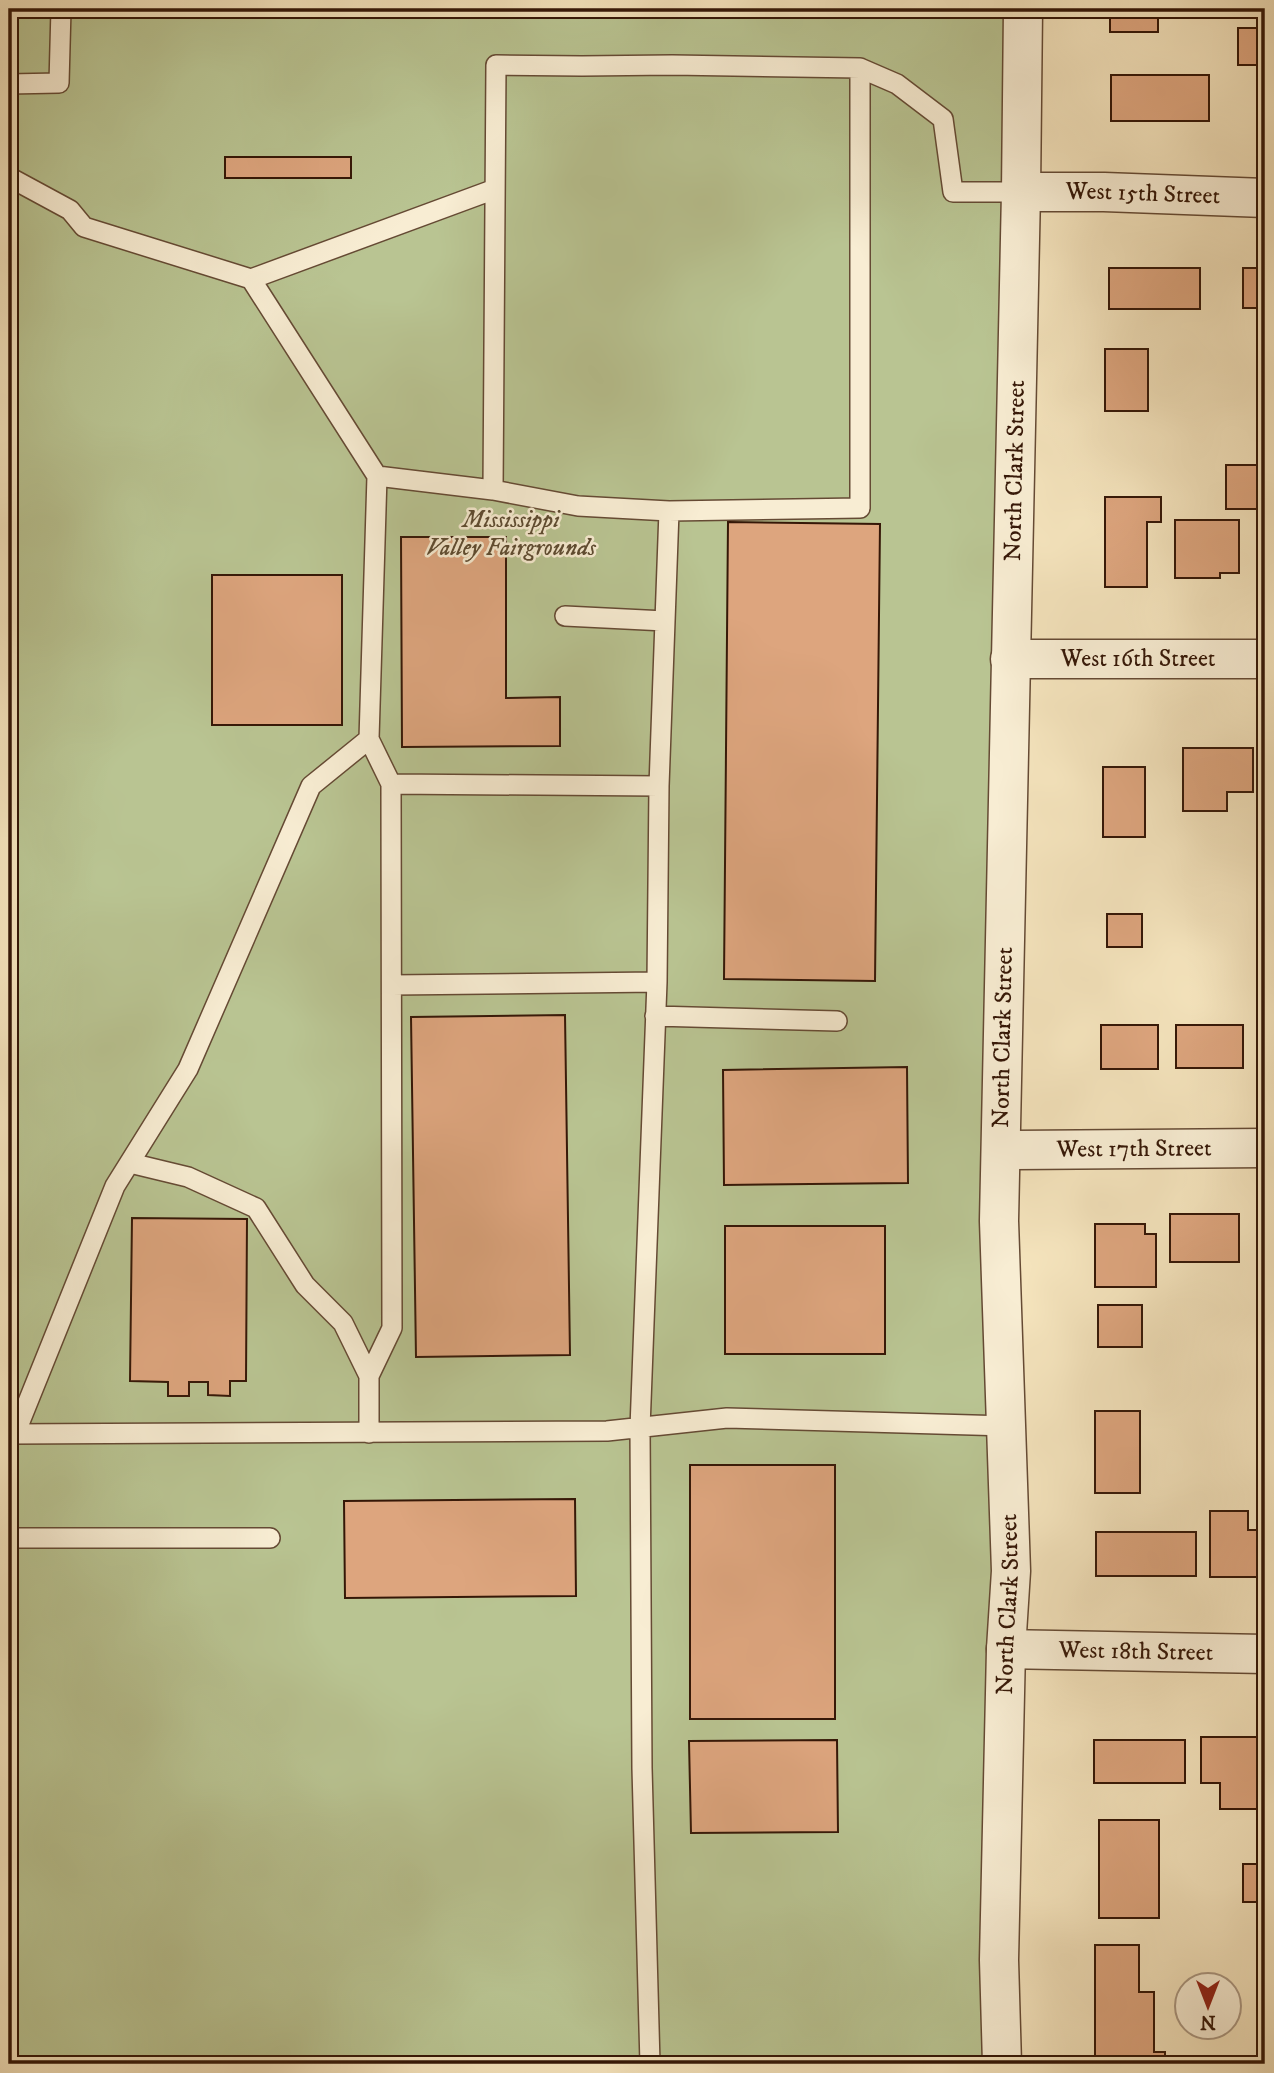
<svg xmlns="http://www.w3.org/2000/svg" width="1274" height="2073" viewBox="0 0 1274 2073" font-family="'IM FELL DW Pica',serif">
	<rect width="100%" height="100%" fill="#f4e3bc"/>
	<filter id="stains"><feTurbulence type="fractalNoise" baseFrequency=".00286" numOctaves="4"/><feColorMatrix values="0 0 0 0 .2 0 0 0 0 .09 0 0 0 0 .02 0 0 0 .5 -.17"/></filter>
	<radialGradient id="worn" r=".72"><stop offset=".6" stop-color="#630" stop-opacity="0"/><stop offset="1" stop-color="#630" stop-opacity=".3"/></radialGradient>
	<path fill="#b9c492" stroke="#776e4c" stroke-width="2" d="M9,9h1014l-21,2055h-993z"/>
	<path fill="#dda57e" stroke="#351707" stroke-width="2" d="M1110,9h48v23h-48z
		M1238,28h27v37h-27z
		M1111,75h98v46h-98z
		M225,157h126v21h-126z
		M1109,268h91v41h-91z
		M1243,268h22v40h-22z
		M1105,349h43v62h-43z
		M1226,465h39v44h-39z
		M1105,497h56v25h-14v65h-42z
		M1175,520h64v53h-19v5h-45z
		M728,522l152,2 -5,457 -151,-2z
		M401,537h105v161l54,-1v49l-158,1z
		M212,575h130v150h-130z
		M1183,748h70v44h-26v19h-44z
		M1103,767h42v70h-42z
		M1107,914h35v33h-35z
		M565,1015l5,340 -154,2 -5,-340z
		M1101,1025h57v44h-57z
		M1176,1025h67v43h-67z
		M907,1067l1,116 -184,2 -1,-115z
		M1170,1214h69v48h-69z
		M1263,1214h2v49h-3z
		M132,1218l115,1 -1,162h-16v15l-22,-1v-13h-19v14h-21v-14l-38,-1z
		M1095,1224h50v10h11v53h-61z
		M725,1226h160v128h-160z
		M1098,1305h44v42h-44z
		M1095,1411h45v82h-45z
		M690,1465h145v254h-145z
		M575,1499l1,97 -231,2 -1,-97z
		M1210,1511h38v19h17v47h-55z
		M1096,1532h100v44h-100z
		M1201,1737h64v72h-45v-26h-19z
		M837,1740l1,92 -147,1 -2,-92z
		M1094,1740h91v43h-91z
		M1099,1820h60v98h-60z
		M1243,1864h22v38h-22z
		M1095,1945h44v47h15v60h11v12h-70z"/>
	<g fill="none" stroke-linecap="round" stroke-linejoin="round">
		<g stroke="#654a34" stroke-width="22">
			<path id="lane" d="M9,84l50,-1 2,-74
				M9,177l61,33 14,17 167,52 126,197 116,14 85,16 91,5 -10,275 -2,196 -17,446 2,340 8,296
				M251,279l244,-90
				M377,476l-8,263 22,45
				M493,490l3,-425 86,1 90,-1 188,3 37,16 46,35 10,73h68
				M669,511l191,-3v-440
				M565,616l100,5
				M392,985l265,-3
				M655,1016l182,5
				M130,1163l58,14 68,31 49,77 38,38 26,53
				M369,1433v-57l23,-48 -1,-544 268,2
				M9,1434l598,-3 120,-13 280,8
				M15,1434l100,-248 73,-117 123,-283 58,-47
				M9,1538h261"/>
		</g>
		<g stroke="#654a34" stroke-width="41">
			<g id="street">
				<path id="s1" d="M1021,192h83l161,6"/>
				<path id="s2" d="M1010,659h255"/>
				<path id="s3" d="M1001,1150l264,-2"/>
				<path id="s4" d="M1006,1649l259,5"/>
				<path id="s5" d="M1002,2064l-3,-104 7,-311 5,-78 -12,-350 22,-1029 2,-183"/>
			</g>
		</g>
		<use href="#lane" stroke="#f8edd3" stroke-width="19"/>
		<use href="#street" stroke="#f8edd3" stroke-width="38"/>
	</g>
	<g text-anchor="middle" dominant-baseline="central" stroke-width="5" stroke-linejoin="round" paint-order="stroke">
		<g font-size="24" fill="#351707" stroke="#f8edd3">
			<text stroke="none"><textPath href="#s1" startOffset="122">West 15th Street</textPath></text>
			<text stroke="none"><textPath href="#s5" startOffset="1594">North Clark Street</textPath></text>
			<text stroke="none"><textPath href="#s2" startOffset="128">West 16th Street</textPath></text>
			<text stroke="none"><textPath href="#s5" startOffset="1027">North Clark Street</textPath></text>
			<text stroke="none"><textPath href="#s3" startOffset="133">West 17th Street</textPath></text>
			<text stroke="none"><textPath href="#s5" startOffset="460">North Clark Street</textPath></text>
			<text stroke="none"><textPath href="#s4" startOffset="130">West 18th Street</textPath></text>
		</g>
		<g font-size="24" font-style="italic" fill="#5d4b31" stroke="#f8edd3">
			<text x="511" y="520">Mississippi<tspan x="511" dy="28">Valley Fairgrounds</tspan></text>
		</g>
	</g>
	<rect width="1274" height="2073" fill="none" stroke="#f4e3bc" stroke-width="35"/>
	<rect x="10" y="10" width="1253" height="2052" fill="none" stroke="#351707" stroke-width="3.5"/>
	<rect x="18" y="18" width="1239" height="2038" fill="none" stroke="#351707" stroke-width="2"/>
	<g transform="translate(1208 2006) rotate(180)"><circle r="33" fill="#f8edd3" stroke="#aa9781" stroke-width="2"/>
	<path d="M0-5L12 26L0 18L-12 26Z" fill="#8f2418"/>
	<text y="-10" font-size="19" font-weight="bold" text-anchor="middle" fill="#351707">N</text>
	</g>
	<rect width="100%" height="100%" filter="url(#stains)"/>
	<rect width="100%" height="100%" fill="url(#worn)"/>
</svg>
